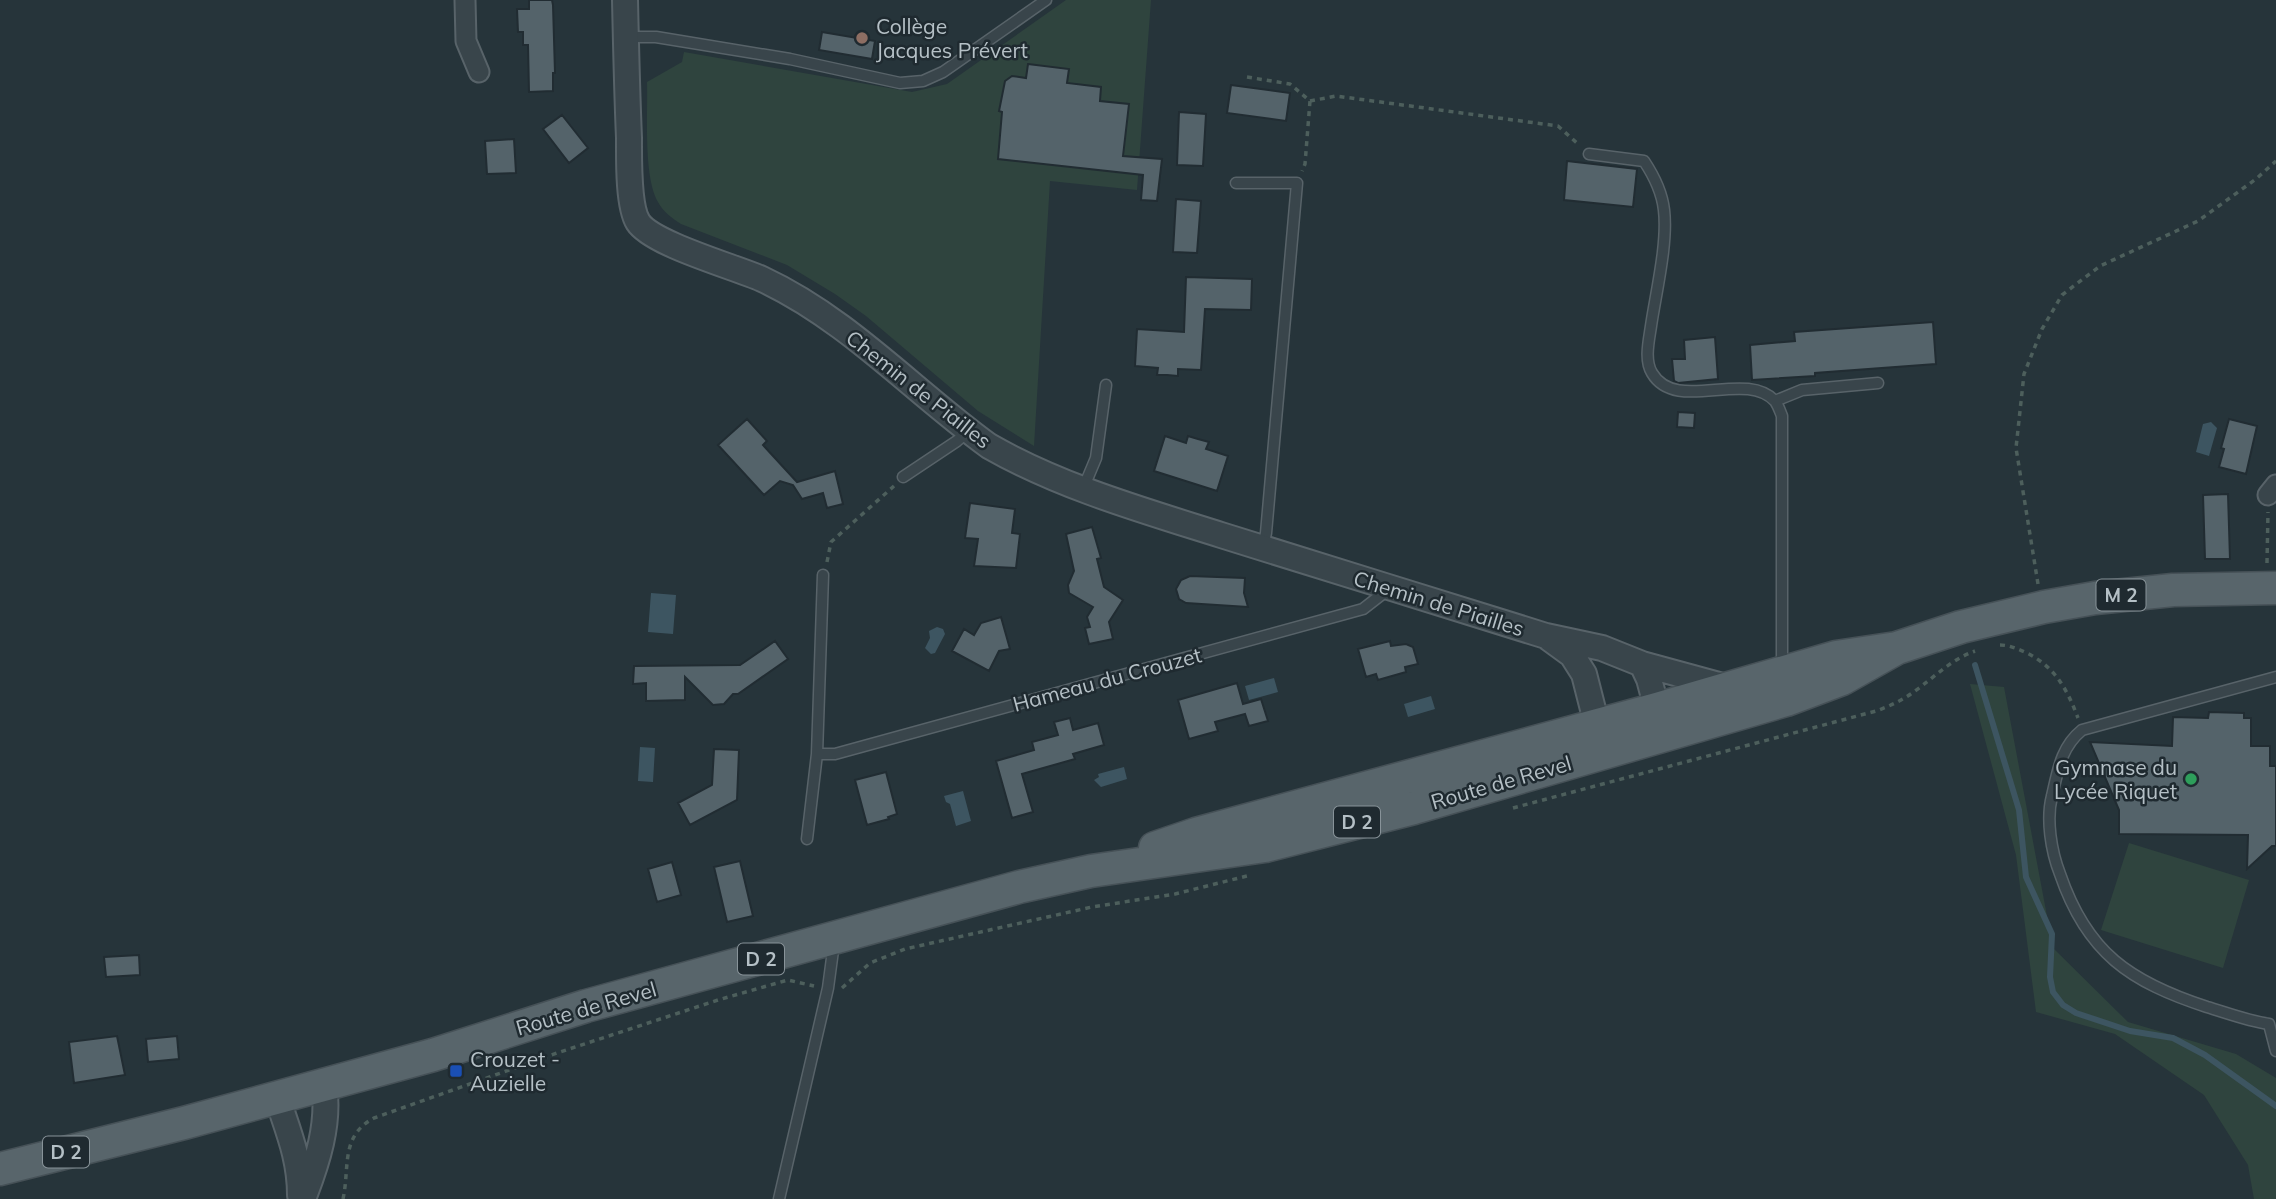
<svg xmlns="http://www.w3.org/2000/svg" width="2276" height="1199" viewBox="0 0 2276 1199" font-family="Mulish,sans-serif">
	<rect width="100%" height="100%" fill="#26343a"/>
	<path fill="#2f443e" d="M1066,0h85l-14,190 -87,-9 -16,265 -56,-35 -112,-95 -31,-22 -48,-29 -106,-41c-9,-6 -18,-12 -23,-22 -15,-26 -10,-89 -11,-120l35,-20 2,-10 228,40 35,-8z
		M1970,684l34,3 49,261 75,74 108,32 40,24v121h-22l-6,-34 -44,-70 -89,-61 -79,-22 -20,-157z
		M2129,843l120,37 -26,88 -122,-38z"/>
	<path fill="#3d5561" d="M2211,422l6,6 -8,28 -13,-4 7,-28z
		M651,593l25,2 -3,39 -25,-2z
		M937,627l6,2 2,5 -10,19 -4,1 -6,-6 5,-10 -1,-7z
		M1274,678l4,14 -29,8 -4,-14z
		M1431,696l4,13 -27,8 -4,-13z
		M640,747l15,1 -2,34 -15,-1z
		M1124,767l3,12 -26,8 -7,-7 5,-3 -1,-3z
		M963,791l8,30 -15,5 -6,-22 -4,-2 -2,-6z"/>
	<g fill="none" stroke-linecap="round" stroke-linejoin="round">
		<path stroke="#3d5561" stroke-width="6" d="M1975,665l44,145 7,67 26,57 -2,43 3,15 10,13 13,8 54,18 43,7 32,17 71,51"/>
	</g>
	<path fill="#54636a" stroke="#212c32" stroke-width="2" d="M529,0h23l1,5 2,68h-2v18l-24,1 -1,-47h-5v-13h-5l-1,-23h12z
		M822,32l53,9 -3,18 -53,-9z
		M1028,64l41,5 -2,14 34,4 -1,14 29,3 -6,52 39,3 -5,42 -16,-1 2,-25 -145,-16 4,-47 -3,-1 6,-30 7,-5 14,2z
		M1231,85l59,8 -4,28 -59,-8z
		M1179,112l27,2 -3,52 -26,-1z
		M562,115l26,33 -19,15 -26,-34z
		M514,139l2,34 -29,1 -2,-33z
		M1567,161l70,8 -4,38 -69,-7z
		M1176,199l25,2 -4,52 -24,-1z
		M1186,277l66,2 -1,31 -46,-1 -4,61 -23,-1v7l-11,-1h-10l1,-7 -23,-2 2,-37 47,3z
		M1933,322l3,42 -121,9v3l-63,4 -2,-35 45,-4 -1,-9z
		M1715,337l3,42 -40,4 -4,-2 -2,-22h13l-1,-19z
		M1678,412l17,1 -1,15 -17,-1z
		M747,419l20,22 -4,4 34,37 38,-11 8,33 -16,4 -4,-15 -21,6 -9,-14 -13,-4 -16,14 -46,-50z
		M2229,419l28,7 -11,48 -27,-7 5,-18 -3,-1z
		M1165,436l21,7 2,-7 10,3 11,3 -3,7 22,7 -11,35 -63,-20z
		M2228,494l2,65h-25l-2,-64z
		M970,503l45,6 -3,24 8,1 -4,34 -42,-2 4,-27 -13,-1z
		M1092,527l9,31 -4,1 7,28 19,13 -14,22 4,17 -24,5 -4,-16 5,-1 -3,-10 6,-10 -24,-14 -1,-8 6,-14 -8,-37z
		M1190,576l55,2 -1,15 4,14 -62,-4 -7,-4 -3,-10 5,-9z
		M1001,617l9,32 -11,2 -10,20 -37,-20 12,-22 10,6 7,-12z
		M775,641l13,18 -50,35h-5l-9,10 -11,1 -28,-28v23l-39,1v-18l-13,1 1,-18 106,-1z
		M1390,641l1,5 15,-2 7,3 5,17 -13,3 1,5 -28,8 -2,-6 -10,3 -8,-28z
		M1237,683l6,21 18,-5 7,22 -19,5 -4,-12 -30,8 3,9 -29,8 -11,-39z
		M2209,712l35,1v5h7v28h19v20h6v80h-4l-25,23 1,-34 -129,-1v-24l-29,-68 82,4 1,-29 35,1z
		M1070,718l3,12 25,-7 6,22 -31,9 2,5 -53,15 11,38 -21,6 -16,-57 38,-11 -2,-8 26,-7 -4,-13z
		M714,749l25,1 -2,50 -47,25 -12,-22 34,-18z
		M886,772l11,42 -9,3 1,2 -22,6 -12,-45z
		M740,861l13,55 -26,6 -13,-55z
		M672,862l9,33 -24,7 -9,-33z
		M139,955l1,20 -34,2 -2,-20z
		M117,1036l8,39 -51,8 -5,-41z
		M177,1036l2,23 -31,3 -2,-23z"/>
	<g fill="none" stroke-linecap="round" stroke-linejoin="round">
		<g stroke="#586369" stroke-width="13">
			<path id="service" d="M626,37h30l134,22 110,24 23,-2 20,-9 103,-72
				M1589,154l55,7c10,15 18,31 20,49 4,33 -8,82 -13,116 -2,14 -7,34 1,47 24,41 93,-4 123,28 3,4 5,10 7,15v252
				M1236,183h61l-31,350 -3,13
				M1775,401l27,-11 76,-7
				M903,477l54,-36 11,-10
				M1083,489l13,-31 10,-73
				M823,575l-6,179h18l528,-145 18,-14 5,-8
				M2276,677l-194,53c-21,17 -24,40 -30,66 -6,23 -1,55 8,78 27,79 70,108 147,133 20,6 41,14 62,17l7,27
				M807,839l10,-85
				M779,1199l49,-211 6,-45"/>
		</g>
		<g stroke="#586369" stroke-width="23">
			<path id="minor" d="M465,0l1,41 13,31
				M2268,495l8,-10"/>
		</g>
		<g stroke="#586369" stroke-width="28">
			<path id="tertiary" d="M625,0c1,46 2,92 4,138 0,20 -1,68 9,84 14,22 97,45 124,57 86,40 151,112 227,167 72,41 153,64 232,89 108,34 217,67 325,101l56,12 40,16 88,24
				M1550,639l22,16 12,19 13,51 12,14
				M1642,664l7,15 8,30 -9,14
				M277,1097c11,34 23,61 23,98
				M303,1199c14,-36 27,-75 21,-114"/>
		</g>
		<g stroke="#465157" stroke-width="35">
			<path id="primary" d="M1155,848l41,-14 461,-125 179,-52 61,-9 64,-21 83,-20 51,-9 78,-8 103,-2
				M0,1169l184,-46 249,-68 153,-49 433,-119 72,-16 174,-25 149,-38 372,-108 56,-21 55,-31"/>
		</g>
		<path stroke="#4d5f5c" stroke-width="3.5" stroke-dasharray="5 5" stroke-linecap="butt" d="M1247,77l43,7 20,17 -5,63 -3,7
			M1310,101l26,-5 222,30 20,18
			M827,562l4,-20 63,-56
			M2267,563l1,-51
			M2038,584l-22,-136 8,-74 18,-45 20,-34 38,-29 98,-45 58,-42 20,-18
			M2000,645c9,0 18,4 27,8 28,14 40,36 51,65
			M1513,808l363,-97c14,-5 27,-11 39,-20 21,-15 35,-31 60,-40
			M842,988l28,-25 35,-14 187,-42 83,-13 76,-19
			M343,1199c7,-32 -3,-63 31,-81l183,-65 161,-53 70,-20 26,6"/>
		<use href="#service" stroke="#39454b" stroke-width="10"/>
		<use href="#minor" stroke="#39454b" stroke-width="19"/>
		<use href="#tertiary" stroke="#39454b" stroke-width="24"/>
		<use href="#primary" stroke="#58656b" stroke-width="32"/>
	</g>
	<circle fill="#8d6e63" stroke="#1f2a30" stroke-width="2.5" cx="862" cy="38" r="7"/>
	<circle fill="#2e9e5b" stroke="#1f2a30" stroke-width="2.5" cx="2191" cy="779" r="7"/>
	<rect fill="#1a4fb4" stroke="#1f2a30" stroke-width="2.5" x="449" y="1064" width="14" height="14" rx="3.5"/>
	<g text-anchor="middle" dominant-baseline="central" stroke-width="5" stroke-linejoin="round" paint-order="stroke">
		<g fill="#1f2a30" stroke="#889399" stroke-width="2">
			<rect x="2096.5" y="579.5" width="49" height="31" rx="5"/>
			<rect x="1334" y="806.5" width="46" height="31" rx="5"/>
			<rect x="738" y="943.5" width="46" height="31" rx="5"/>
			<rect x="43" y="1136.5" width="46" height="31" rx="5"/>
		</g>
		<g font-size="19" font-weight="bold" fill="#b5c0c6">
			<text x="2121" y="595">M 2</text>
			<text x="1357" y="822">D 2</text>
			<text x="761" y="959">D 2</text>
			<text x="66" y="1152">D 2</text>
		</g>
		<g font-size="21" fill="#b5c0c6" stroke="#1f2a30" text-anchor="start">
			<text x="876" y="26">Collège<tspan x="876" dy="24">Jacques Prévert</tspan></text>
			<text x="2177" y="767" text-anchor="end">Gymnase du<tspan x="2177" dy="24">Lycée Riquet</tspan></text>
			<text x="470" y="1059">Crouzet -<tspan x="470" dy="24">Auzielle</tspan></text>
		</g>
		<g font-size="21" fill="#b5c0c6" stroke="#1f2a30">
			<text transform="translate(919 389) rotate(38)">Chemin de Piailles</text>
			<text transform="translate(1439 603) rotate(17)">Chemin de Piailles</text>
			<text transform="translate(1107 679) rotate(-15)">Hameau du Crouzet</text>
			<text transform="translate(1501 782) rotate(-16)">Route de Revel</text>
			<text transform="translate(586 1008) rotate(-16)">Route de Revel</text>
		</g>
	</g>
</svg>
